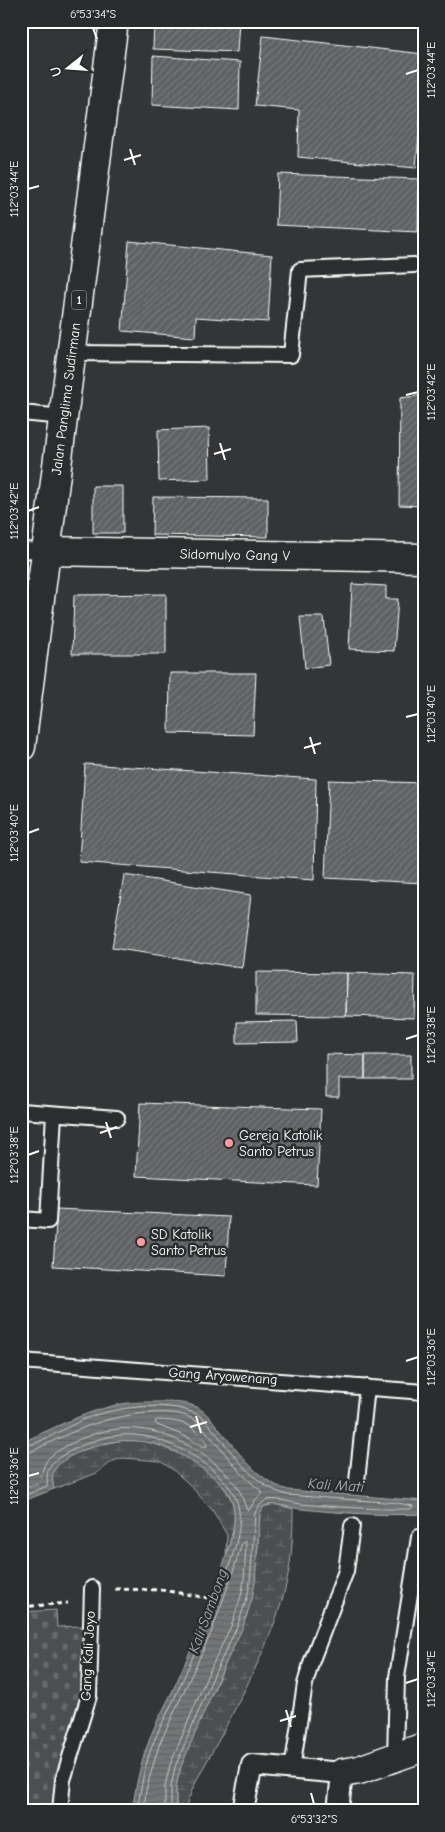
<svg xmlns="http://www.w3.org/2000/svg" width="445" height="1832" viewBox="0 0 445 1832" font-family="'Comic Neue',sans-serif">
	<defs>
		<pattern id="wetland-marsh" width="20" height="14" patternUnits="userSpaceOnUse" patternTransform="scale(1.25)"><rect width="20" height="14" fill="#4c4f50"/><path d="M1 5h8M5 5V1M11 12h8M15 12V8" fill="none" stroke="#67696a"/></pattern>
		<pattern id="cemetery-stones" width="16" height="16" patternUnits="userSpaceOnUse" patternTransform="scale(1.25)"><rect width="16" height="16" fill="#4c4f50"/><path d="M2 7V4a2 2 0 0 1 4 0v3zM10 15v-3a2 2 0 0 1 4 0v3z" fill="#67696a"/></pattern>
		<pattern id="water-rules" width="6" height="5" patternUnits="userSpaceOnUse" patternTransform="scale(1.25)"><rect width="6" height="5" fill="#737576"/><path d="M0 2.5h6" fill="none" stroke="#606061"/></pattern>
		<pattern id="building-hatch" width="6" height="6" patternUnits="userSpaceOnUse" patternTransform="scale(1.25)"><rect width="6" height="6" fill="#5f6162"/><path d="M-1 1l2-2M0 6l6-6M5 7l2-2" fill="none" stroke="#77797a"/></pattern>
	</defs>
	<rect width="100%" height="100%" fill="#333536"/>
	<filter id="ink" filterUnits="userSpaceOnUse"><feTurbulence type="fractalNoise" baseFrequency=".02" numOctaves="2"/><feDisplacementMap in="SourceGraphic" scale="10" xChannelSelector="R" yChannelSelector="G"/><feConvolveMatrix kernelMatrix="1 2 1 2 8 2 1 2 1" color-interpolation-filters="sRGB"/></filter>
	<g filter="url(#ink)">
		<path fill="url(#wetland-marsh)" stroke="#a6a7a8" d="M130,1439c32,2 94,32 103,66 4,16 -2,34 -7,50l1,-20 -14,-24 -25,-28 -16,-14 -12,-8 -37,-3 -10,3 -16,12 -43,16c-1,-6 -3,-13 0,-19 10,-19 56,-28 76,-31z
			M274,1504l19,5c0,25 -1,51 -7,76 -11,48 -40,103 -63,147 -13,26 -31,50 -38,79h-9v-24l4,-18 12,-30 55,-124 10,-55 3,-46 3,-7z"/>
		<path fill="url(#cemetery-stones)" stroke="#a6a7a8" d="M56,1610l1,17 27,-1 -1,73 -23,68 -6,30 -1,14h-32v-199z"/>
		<path fill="url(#water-rules)" stroke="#abacad" d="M159,1402c12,0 26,0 38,5 9,5 16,14 22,22 21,24 37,51 69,61l136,11v13c-42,2 -82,-1 -123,-5 -12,-1 -27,-8 -38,-2l-3,7 -5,68 -3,17 -10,30 -24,50 -38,90 -4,18v24h-44c4,-24 8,-48 17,-70 6,-18 16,-34 24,-51 20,-44 39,-88 53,-134 5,-16 11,-35 7,-52 -5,-19 -26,-32 -41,-42 -25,-18 -56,-26 -86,-19 -14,3 -46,14 -52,28 -3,6 -1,12 0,18l-33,13v-59c30,-14 59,-29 91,-37 15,-4 31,-4 47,-4z"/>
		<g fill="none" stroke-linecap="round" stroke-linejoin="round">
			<path stroke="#c7c8c8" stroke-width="1" d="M158,1420c16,1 29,1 40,13 4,4 8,8 9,13l-3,1 -17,-10 -30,-12 -2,-3z
				M21,1447c15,-1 48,-21 63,-28 30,-12 92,-21 119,-1 26,28 47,67 84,77l111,8 15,3 -2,3c-37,1 -72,-2 -109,-5 -11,-1 -23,-6 -34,-4 -7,2 -10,7 -13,13l-5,69 -3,16 -10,29 -24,50 -38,90 -4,20v24
				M21,1454l7,-1c44,-21 73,-37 123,-40 17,-1 34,-1 48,10l44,52 20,18 -8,7 -5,9 -3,1c-4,-8 -5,-17 -11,-25 -20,-27 -64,-53 -97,-56 -22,-3 -48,4 -67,14 -22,12 -28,14 -32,39l-19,8
				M21,1497l26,-11c1,-6 -1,-12 2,-18 4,-9 16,-14 24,-18 18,-10 42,-17 62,-15 35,2 101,38 104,76 3,24 -9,52 -17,73 -13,35 -27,69 -42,102 -8,19 -18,36 -26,55 -9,22 -13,46 -17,70
				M144,1811l2,-21 13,-45 52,-112 21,-58 10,-32 3,-2 1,2 -2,38 -3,15 -9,28 -24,50 -38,91 -5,21v25"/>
		</g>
		<path fill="url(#building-hatch)" stroke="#fff" d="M154,21h85l-2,31 -84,-3z
			M263,36l161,18v21l-8,93 -118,-11 1,-47 -44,-4z
			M153,56l87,6 -1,48 -87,-5z
			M278,174l141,5 -1,53 -142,-7z
			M129,241l143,14 -4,67 -72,-5 -1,20 -73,-6z
			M424,395v111l-25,-1 1,-107z
			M209,428l1,51 -51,2 -1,-51z
			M93,486h30v47h-30z
			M153,497l115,1v39l-116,-2z
			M352,584l34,2v13h12l-4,52 -45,-2z
			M166,594v60h-94l2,-59z
			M300,617h24l5,48 -24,3z
			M170,673h86l-3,62 -84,-2z
			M85,764l231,15 -2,101 -235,-18z
			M329,780l95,3v100l-99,-5z
			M124,875l127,20 -9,73 -130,-20z
			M256,972l91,1 -1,43 -90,-1z
			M347,973l68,2 -1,43 -68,-2z
			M297,1021l1,21 -61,1v-21z
			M326,1054l39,1v24h-26v18h-13z
			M365,1055h46v24h-46z
			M140,1103l181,6 -4,76 -181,-9z
			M57,1209l172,8 -3,59 -173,-10z"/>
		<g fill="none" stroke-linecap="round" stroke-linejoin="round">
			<g stroke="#fff" stroke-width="18">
				<path id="service" d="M72,353l219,2 9,-85 114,-5
					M21,413l43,4
					M21,550l25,1
					M21,1111l96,7
					M21,1219l27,2 6,-107
					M21,1361l403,31
					M357,1481l10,-94
					M395,1758l2,-81 22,-140
					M292,1769l13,-85 7,-24 34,-89 6,-45
					M60,1811l3,-31 26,-84 3,-108"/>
			</g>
			<g stroke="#fff" stroke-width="24">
				<path id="pedestrian" d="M243,1811l9,-46 90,8 -4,38"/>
			</g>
			<g stroke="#fff" stroke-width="31">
				<g id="minor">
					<path id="s1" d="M46,551l378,7"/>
					<path d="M342,1773l17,-3 65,-23"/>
				</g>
			</g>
			<g stroke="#fff" stroke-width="31">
				<g id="trunk">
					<path id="s2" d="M21,747l93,-726"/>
				</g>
			</g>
			<path stroke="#fff" stroke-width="3" stroke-dasharray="5 4" stroke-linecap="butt" d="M115,1589l47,1 46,8
				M21,1607l47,-4"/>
			<use href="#service" stroke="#2a2d2e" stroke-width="14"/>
			<use href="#pedestrian" stroke="#2a2d2e" stroke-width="20"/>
			<use href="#minor" stroke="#2a2d2e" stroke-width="28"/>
			<use href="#trunk" stroke="#2a2d2e" stroke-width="28"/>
		</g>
	</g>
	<path fill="none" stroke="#fff" stroke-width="2" d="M93,28l4,11M406,74l12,-4M130,149l5,16M124,160l17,-5M28,189l11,-3M406,395l12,-3M220,443l5,17M214,454l17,-5M28,511l11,-4M406,717l12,-3M310,737l5,17M304,748l17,-5M28,833l11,-4M406,1039l12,-4M106,1122l5,16M100,1133l17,-6M28,1155l11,-4M406,1361l12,-4M196,1416l5,17M190,1427l17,-5M28,1476l11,-3M406,1683l12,-4M286,1710l5,17M280,1721l16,-5M311,1793l3,11"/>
	<g fill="#ff9aa2" stroke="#2a2d2e" stroke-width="2">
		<circle cx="229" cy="1143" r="5"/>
		<circle cx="141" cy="1242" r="5"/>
	</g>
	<g text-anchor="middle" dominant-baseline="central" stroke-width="5" stroke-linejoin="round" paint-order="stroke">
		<rect fill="#2a2d2e" stroke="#bfc0c0" stroke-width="1" x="71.5" y="290.5" width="15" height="19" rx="4"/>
		<g font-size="12" font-weight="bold" fill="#fff">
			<text x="79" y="300">1</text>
		</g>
		<g font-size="14" fill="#fff" stroke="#2a2d2e">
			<text stroke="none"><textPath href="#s2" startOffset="351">Jalan Panglima Sudirman</textPath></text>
			<text stroke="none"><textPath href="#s1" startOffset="189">Sidomulyo Gang V</textPath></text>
			<text transform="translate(223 1376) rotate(4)">Gang Aryowenang</text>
			<text transform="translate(88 1656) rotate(-87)">Gang Kali Joyo</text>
		</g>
		<g font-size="14" fill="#fff" stroke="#2a2d2e" text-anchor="start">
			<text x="239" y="1135">Gereja Katolik<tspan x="239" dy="16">Santo Petrus</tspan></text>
			<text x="151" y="1234">SD Katolik<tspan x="151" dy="16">Santo Petrus</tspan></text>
		</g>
		<g font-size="15" font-style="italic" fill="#b2b3b4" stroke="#2a2d2e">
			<text transform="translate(336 1485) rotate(4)">Kali Mati</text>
			<text transform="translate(208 1611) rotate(-70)">Kali Sambong</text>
		</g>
	</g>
	<rect width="445" height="1832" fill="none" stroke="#2a2d2e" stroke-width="55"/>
	<g transform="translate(68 68) rotate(253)" stroke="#2a2d2e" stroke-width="4" paint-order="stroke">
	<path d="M0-4L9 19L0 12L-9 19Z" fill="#ffffff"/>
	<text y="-8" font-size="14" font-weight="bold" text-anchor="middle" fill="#ffffff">U</text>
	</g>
	<rect x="28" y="28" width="390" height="1776" fill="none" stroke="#fff" stroke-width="2"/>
	<g font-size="12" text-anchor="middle" fill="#fff">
		<text x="93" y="18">6°53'34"S</text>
		<text transform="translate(431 70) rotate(-90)" y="4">112°03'44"E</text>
		<text transform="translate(14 189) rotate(-90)" y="4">112°03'44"E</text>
		<text transform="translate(431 392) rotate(-90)" y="4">112°03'42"E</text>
		<text transform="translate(14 511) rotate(-90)" y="4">112°03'42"E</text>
		<text transform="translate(431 714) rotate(-90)" y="4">112°03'40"E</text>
		<text transform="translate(14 833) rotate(-90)" y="4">112°03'40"E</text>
		<text transform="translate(431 1035) rotate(-90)" y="4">112°03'38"E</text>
		<text transform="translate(14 1155) rotate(-90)" y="4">112°03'38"E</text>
		<text transform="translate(431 1357) rotate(-90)" y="4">112°03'36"E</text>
		<text transform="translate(14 1476) rotate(-90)" y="4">112°03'36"E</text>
		<text transform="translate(431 1679) rotate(-90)" y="4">112°03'34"E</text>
		<text x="314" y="1823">6°53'32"S</text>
	</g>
</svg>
